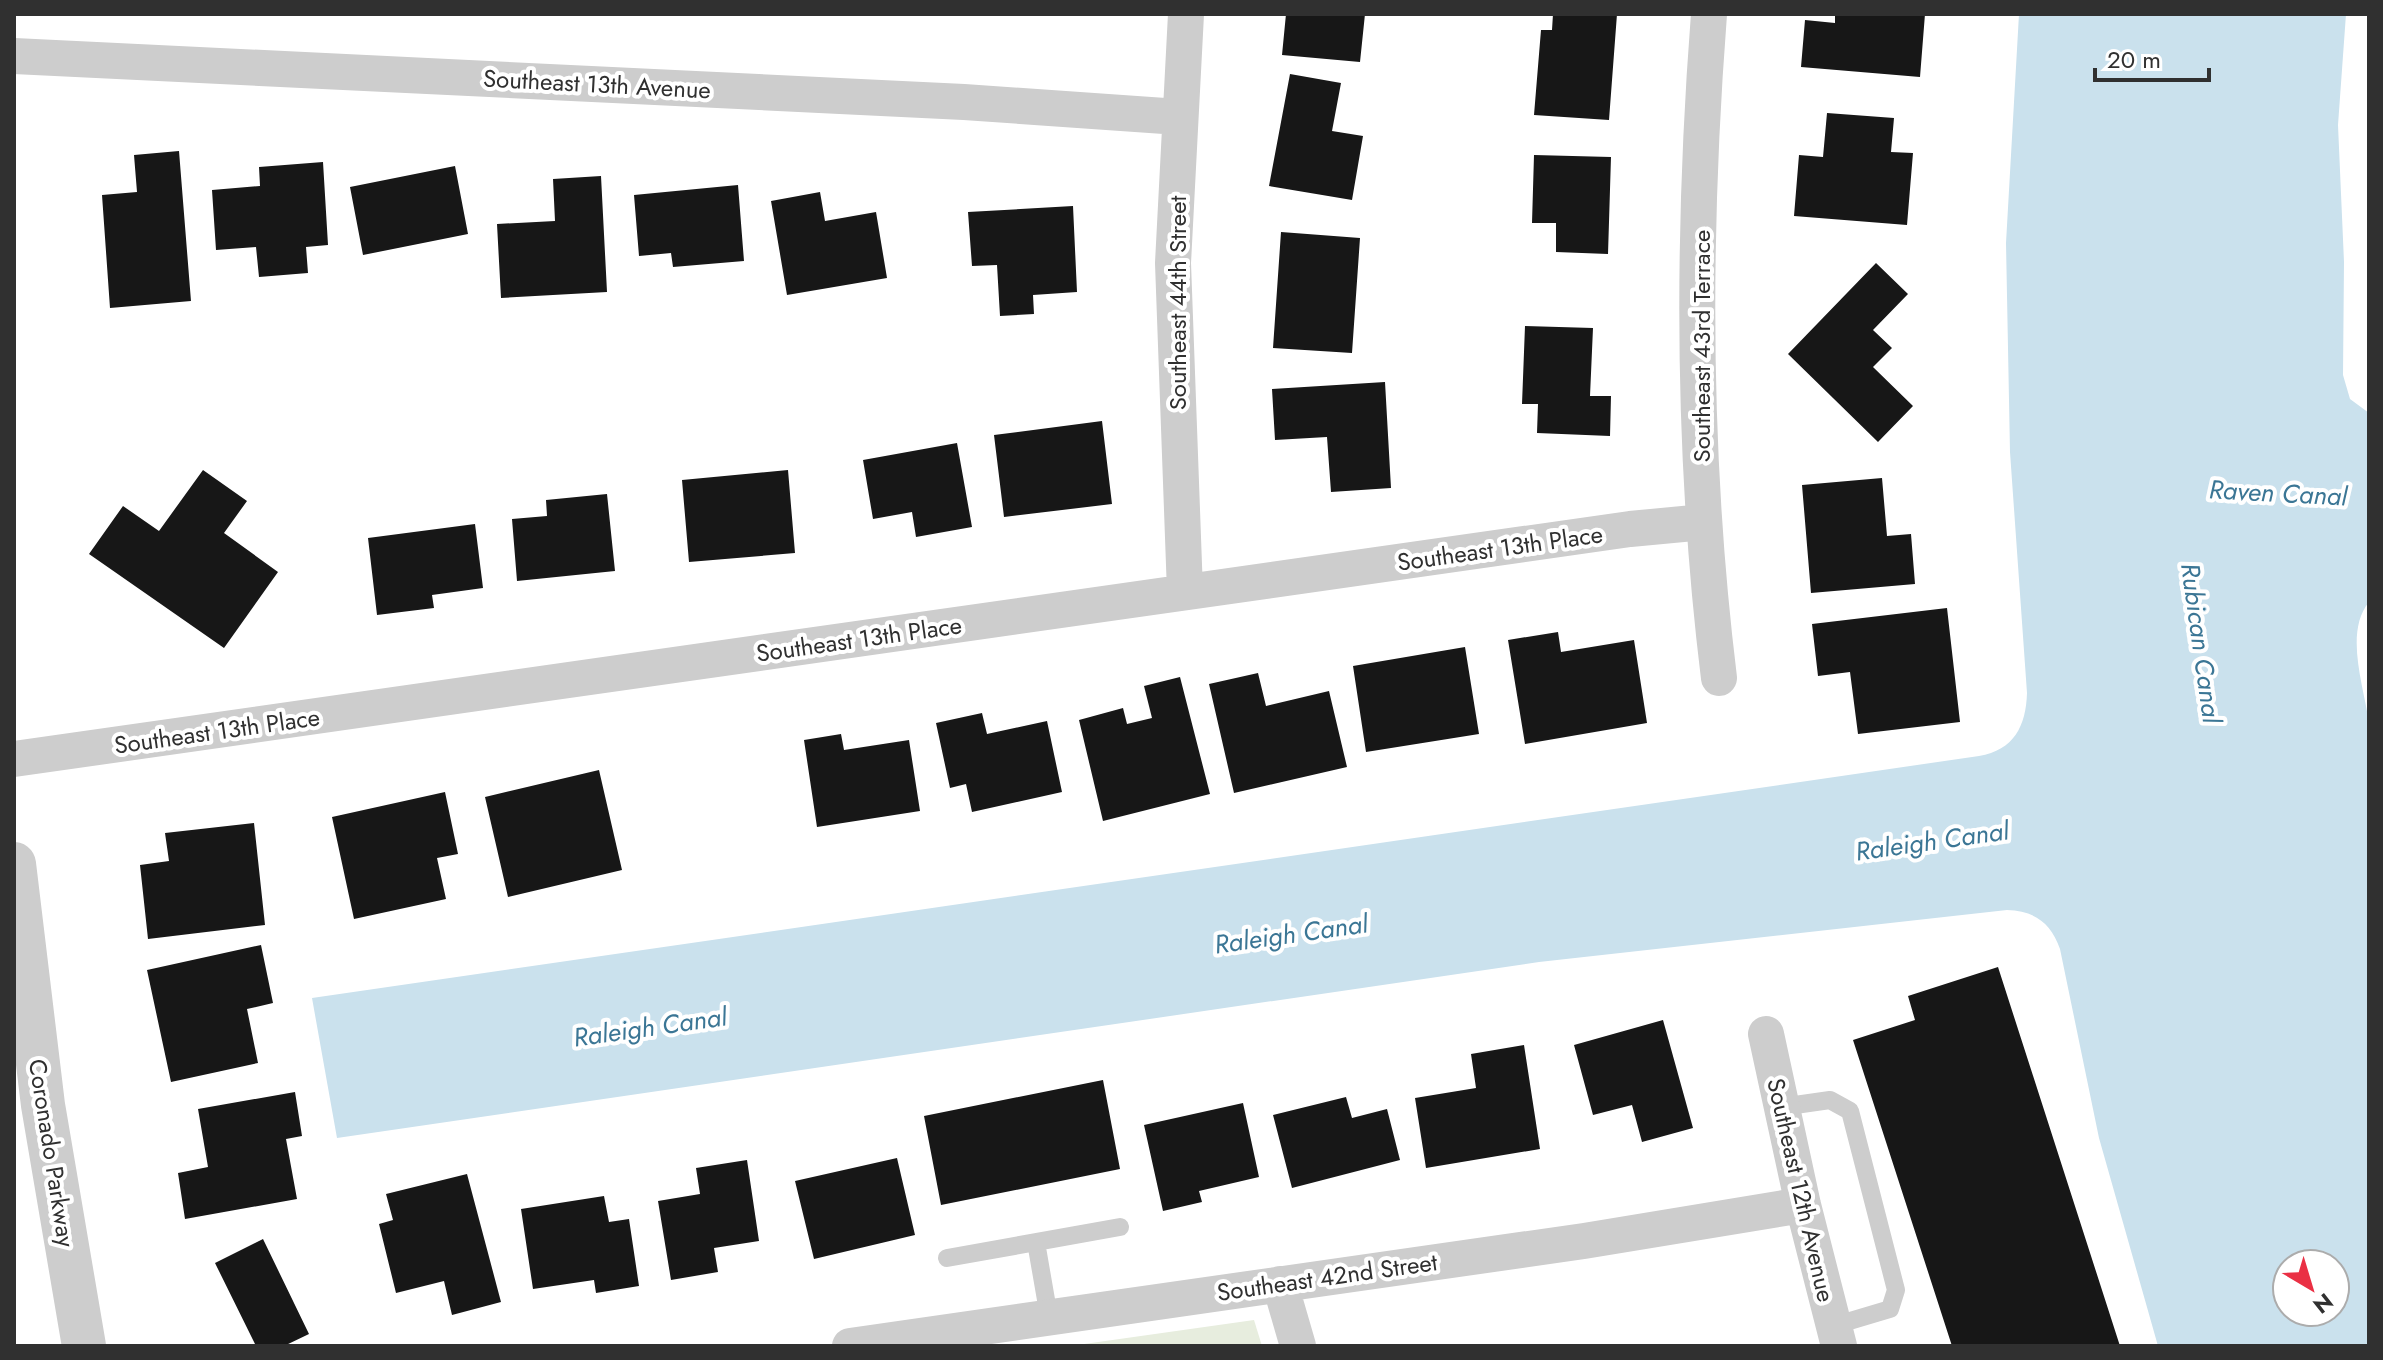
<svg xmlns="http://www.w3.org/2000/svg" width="2383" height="1360" viewBox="0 0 2383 1360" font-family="Jost,sans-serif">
	<rect width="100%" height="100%" fill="#fff"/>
	<path fill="#e7edde" d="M1254,1320l8,26h-192z"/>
	<path fill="#cae1ed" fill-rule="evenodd" d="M2019,14h327l-8,111 6,137 -1,113 7,24 19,14v189c-25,30 -5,85 0,121v623h-211l-59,-208 -39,-189c-9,-26 -25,-38 -53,-39l-468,52 -1202,176 -25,-140 1667,-242c35,-6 47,-30 48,-63l-17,-241 -4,-209zM2287,1264h48v48h-48z"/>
	<path fill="#171717" d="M1286,14h79l-5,48 -78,-7z
		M1553,14h64l-8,106 -75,-5 7,-85h11z
		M1835,14h90l-5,63 -119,-10 4,-47 30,3z
		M1290,74l51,9 -9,48 31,5 -11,64 -83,-14z
		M1827,113l67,5 -3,34 22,1 -6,72 -113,-9 5,-61 24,2z
		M179,151l12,150 -81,7 -8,-113 35,-3 -3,-37z
		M1534,155l77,2 -3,97 -52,-2v-29h-24z
		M323,162l5,83 -22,2 2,26 -49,4 -3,-30 -40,3 -4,-60 48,-4 -1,-19z
		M455,166l13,68 -105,21 -13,-68z
		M601,176l6,116 -106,6 -4,-74 58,-3 -2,-42z
		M738,185l6,76 -71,6 -2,-14 -32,3 -5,-61z
		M820,192l5,29 51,-9 11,66 -100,17 -16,-94z
		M1073,206l4,86 -44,3 1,19 -34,2 -3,-51 -25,1 -4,-54z
		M1281,232l79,6 -8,115 -79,-5z
		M1876,263l32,31 -35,36 19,18 -19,19 40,39 -35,36 -90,-88z
		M1525,326l68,2 -3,68h21l-1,40 -73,-3 1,-29h-16z
		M1385,382l6,106 -60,4 -4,-55 -52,3 -3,-51z
		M1102,421l10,83 -108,13 -10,-82z
		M957,443l15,84 -56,10 -4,-25 -39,7 -10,-59z
		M203,470l44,31 -23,32 54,39 -54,76 -135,-94 34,-48 36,25z
		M788,470l7,83 -106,9 -7,-82z
		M1882,478l5,58 24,-2 4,50 -104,9 -9,-108z
		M607,494l8,77 -98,10 -5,-62 35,-3 -1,-16z
		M475,524l8,64 -51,7 2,13 -57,7 -9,-77z
		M1947,608l13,114 -102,12 -8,-62 -32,4 -6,-52z
		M1558,632l3,20 73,-12 13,83 -122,21 -17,-104z
		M1465,647l14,87 -113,18 -13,-86z
		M1258,673l8,33 63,-15 18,76 -113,26 -25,-109z
		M1180,677l30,117 -107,27 -24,-101 44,-12 4,16 25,-6 -8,-32z
		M982,713l5,21 60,-13 15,71 -90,20 -6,-28 -16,4 -14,-65z
		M841,734l3,16 65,-10 11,71 -103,16 -13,-87z
		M599,770l23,100 -114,27 -23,-100z
		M445,792l13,62 -21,4 9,41 -92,20 -22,-102z
		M254,823l11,102 -117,14 -8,-74 29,-4 -4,-28z
		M261,945l12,58 -26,6 11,54 -87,19 -24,-112z
		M1998,967l122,379h-168l-99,-306 62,-20 -7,-24z
		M1663,1020l30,108 -51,14 -10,-37 -39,10 -19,-70z
		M1524,1045l16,104 -114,19 -11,-70 61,-10 -5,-34z
		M1103,1080l17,89 -179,36 -17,-89z
		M295,1092l7,44 -16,3 11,60 -112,20 -7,-46 30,-6 -10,-58z
		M1346,1097l6,21 35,-9 13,51 -108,28 -19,-73z
		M1243,1103l16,74 -60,14 3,11 -39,9 -19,-86z
		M897,1158l18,77 -101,24 -19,-78z
		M747,1160l12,81 -45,7 4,24 -47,8 -13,-79 42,-7 -4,-26z
		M467,1174l34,128 -49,13 -8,-34 -48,12 -17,-69 14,-4 -7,-26z
		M604,1196l5,26 20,-3 10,67 -43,7 -2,-13 -61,9 -12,-80z
		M263,1239l46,95 -25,12h-28l-41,-83z"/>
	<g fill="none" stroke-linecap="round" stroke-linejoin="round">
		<path stroke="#cdcdcd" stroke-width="18" d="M1781,1107l49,-7 20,11 46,179 -6,19 -57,17
			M1036,1242l13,75
			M947,1258l173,-31"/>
		<path stroke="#cdcdcd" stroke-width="36" d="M1709,14c-17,220 -17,445 10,664
			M14,56l950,46 215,15
			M1185,592l-12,-329 13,-249
			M14,759l1616,-230 74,-7
			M1766,1034l37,171 36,141
			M1280,1284l18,62
			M850,1346l734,-105 219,-36"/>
		<path stroke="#cdcdcd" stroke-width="44" d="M14,864l29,241 41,241"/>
	</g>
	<g text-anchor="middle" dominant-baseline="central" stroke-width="8" stroke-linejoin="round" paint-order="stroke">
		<g font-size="24" fill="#303030" stroke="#fff">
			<text transform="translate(597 84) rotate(3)">Southeast 13th Avenue</text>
			<text transform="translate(1177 303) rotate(-90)">Southeast 44th Street</text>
			<text transform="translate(1701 346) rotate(-90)">Southeast 43rd Terrace</text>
			<text transform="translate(1500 548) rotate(-8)">Southeast 13th Place</text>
			<text transform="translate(859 639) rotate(-8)">Southeast 13th Place</text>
			<text transform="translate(217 731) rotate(-8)">Southeast 13th Place</text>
			<text transform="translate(52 1153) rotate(81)">Coronado Parkway</text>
			<text transform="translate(1801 1190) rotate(77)">Southeast 12th Avenue</text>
			<text transform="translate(1327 1277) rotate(-8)">Southeast 42nd Street</text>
		</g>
		<g font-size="26" font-style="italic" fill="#3b7695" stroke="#fff">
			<text transform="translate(2278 493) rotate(3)">Raven Canal</text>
			<text transform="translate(2201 643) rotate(82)">Rubican Canal</text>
			<text transform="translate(1932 841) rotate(-8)">Raleigh Canal</text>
			<text transform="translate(1291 934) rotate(-8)">Raleigh Canal</text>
			<text transform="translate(650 1027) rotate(-8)">Raleigh Canal</text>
		</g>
	</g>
	<rect width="2383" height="1360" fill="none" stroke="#303030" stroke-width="32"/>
	<g transform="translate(2311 1288) rotate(142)"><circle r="38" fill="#ffffff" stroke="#acacac" stroke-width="2"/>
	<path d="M0-6L14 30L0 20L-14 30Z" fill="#ea3044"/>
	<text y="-12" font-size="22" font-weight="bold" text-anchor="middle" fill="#303030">N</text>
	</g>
	<path d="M2095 68v12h114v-12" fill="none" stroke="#303030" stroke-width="4"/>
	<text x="2107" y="68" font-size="24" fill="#303030" stroke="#ffffff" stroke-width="6" paint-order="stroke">20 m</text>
</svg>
